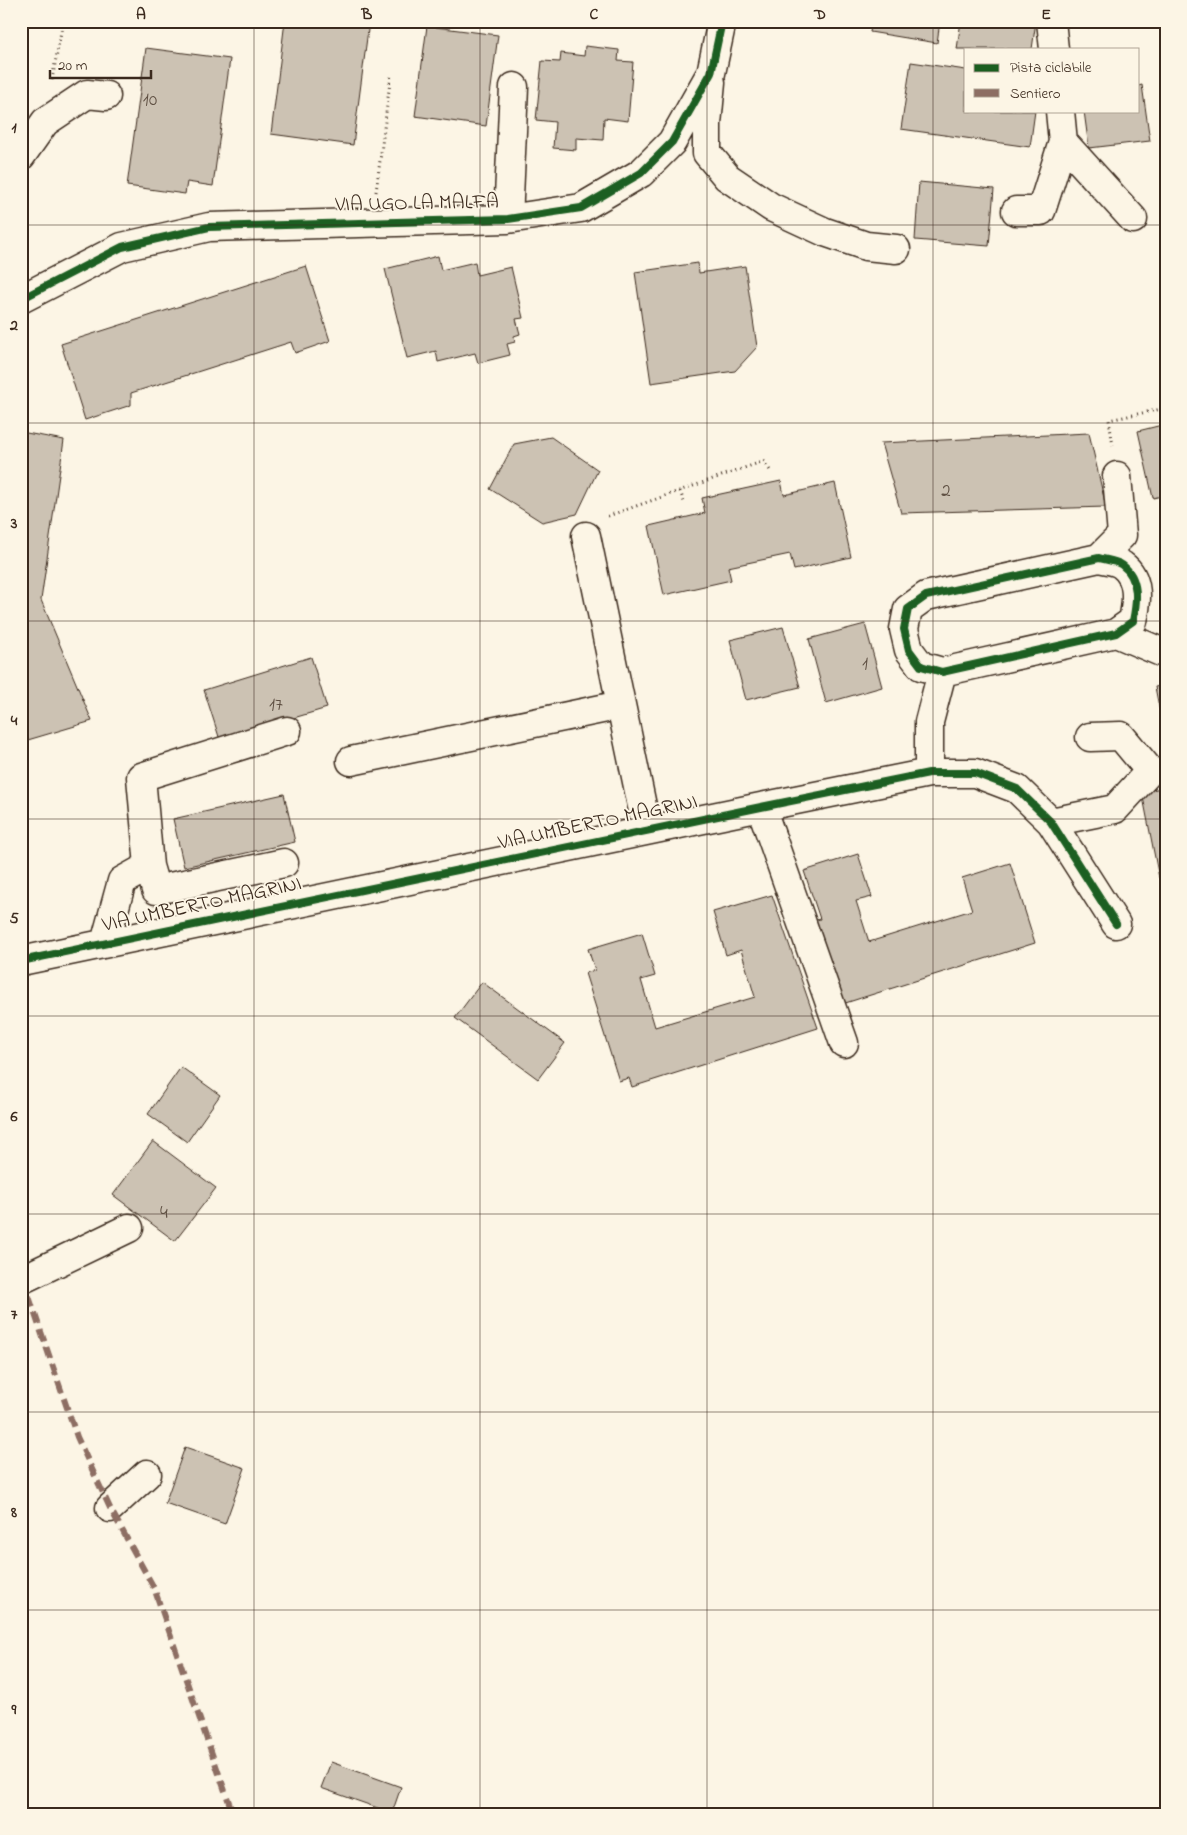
<svg xmlns="http://www.w3.org/2000/svg" width="1187" height="1835" viewBox="0 0 1187 1835" font-family="'Indie Flower',sans-serif">
	<rect width="100%" height="100%" fill="#fcf5e5"/>
	<filter id="ink" filterUnits="userSpaceOnUse"><feTurbulence type="fractalNoise" baseFrequency=".02" numOctaves="2"/><feDisplacementMap in="SourceGraphic" scale="10" xChannelSelector="R" yChannelSelector="G"/><feConvolveMatrix kernelMatrix="1 2 1 2 8 2 1 2 1" color-interpolation-filters="sRGB"/></filter>
	<g filter="url(#ink)">
		<path fill="#ccc2b3" stroke="#3b2a1e" d="M285,21l36,5v-5l48,1 -16,123 -82,-11z
			M872,21h68l-3,22 -67,-11z
			M961,21h75l-4,28h-75z
			M427,26l71,9 -12,91 -71,-10z
			M585,46l34,4 -1,11 15,1 -5,59 -24,-3 -1,22 -27,-2v12l-23,-2 2,-26 -19,-2 6,-59 18,1 1,-9 23,3z
			M146,48l84,11 -17,127 -26,-4 -2,12 -58,-8z
			M911,62l55,8v41h69l-5,36 -129,-18z
			M1142,85l8,56 -61,7 -5,-37h54v-25z
			M919,182l75,7 -5,57 -74,-6z
			M438,256l3,14 34,-8 2,13 34,-8 12,51 -7,1 4,15 -6,2 1,6 -8,2 3,11 -32,8 -3,-10 -37,9 -2,-11 -29,7 -22,-89z
			M698,263l1,10 46,-7 12,81 -22,24 -84,12 -16,-111z
			M306,266l24,75 -35,12 -4,-11 -160,51v12l-46,15 -24,-76z
			M1166,424v71l-13,3 -15,-67z
			M21,432l43,8 -23,160 51,121 -71,21z
			M1089,433l17,74 -205,6 -20,-70z
			M551,437l47,33 -21,44 -35,8 -52,-33 24,-45z
			M781,481l3,14 51,-12 16,74 -57,13 -4,-16 -62,13 3,13 -67,15 -15,-69 56,-13 -3,-15z
			M865,624l17,63 -56,16 -17,-64z
			M783,627l17,60 -54,13 -16,-60z
			M311,657l16,51 -107,32 -16,-50z
			M1166,685v47h-2l-9,-45z
			M1166,787v90l-7,1 -17,-86z
			M284,794l11,48 -111,25 -11,-48z
			M858,854l14,43 -16,4 13,41 103,-32 -10,-32 48,-15 25,80 -196,62 -27,-84 8,-2 -16,-48z
			M772,895l46,133 -186,59 -3,-9 -10,3 -34,-108 10,-3 -7,-21 54,-16 13,43 -14,4 14,47 100,-30 -14,-47 -15,5 -13,-43z
			M482,982l83,61 -27,36 -83,-61z
			M181,1067l39,28 -33,47 -39,-28z
			M153,1141l63,47 -41,53 -62,-46z
			M185,1447l60,21 -20,56 -60,-21z
			M331,1762l70,25 -9,26 -71,-25z"/>
		<g fill="none" stroke-linecap="round" stroke-linejoin="round">
			<g stroke="#3b2a1e" stroke-width="31">
				<path id="minor" d="M1051,21l3,28
					M711,82l-4,42v29l20,24 44,30 54,25 41,14 30,3
					M1063,142l70,77
					M21,156l24,-34 42,-28 19,2
					M1016,211h25l22,-69 -3,-31
					M508,219l6,-132
					M21,299l101,-52 87,-20 299,-8 73,-11 60,-35 31,-31 39,-69 11,-52
					M586,536l61,294
					M1099,558c7,2 18,3 23,7 18,13 15,37 11,56l-17,12 -174,39 -21,-6 -12,-16 -5,-21 4,-20 18,-13z
					M1099,558l23,-23 -5,-59
					M1116,633l45,19 5,-1
					M351,761l270,-56
					M929,773v-51l13,-50
					M761,807l83,236
					M1051,822l64,-13 35,-38 -29,-35 -31,1
					M149,866l-8,-89 146,-46
					M105,943l17,-62 27,-15 7,24 128,-27
					M21,961l740,-154 168,-34h46l42,16 34,33 65,102
					M21,1277l2,2 106,-51
					M110,1508l37,-34"/>
			</g>
			<path stroke="#3b2a1e" stroke-width="3" stroke-dasharray="1 4" stroke-linecap="butt" d="M52,80l11,-59
				M376,192l15,-118
				M1113,446l-4,-26 57,-12
				M680,491l4,11
				M608,516l156,-55 7,11"/>
			<use href="#minor" stroke="#fcf5e5" stroke-width="28"/>
			<path stroke="#8d6e63" stroke-width="6" stroke-dasharray="12 6" stroke-linecap="butt" d="M23,1279l54,158 33,71 44,80 79,226"/>
			<g stroke="#fcf5e5" stroke-width="11">
				<path id="cycleway" d="M21,299l101,-52 87,-20 299,-8 73,-11 60,-35 31,-31 39,-69 11,-52
					M1099,558c7,2 18,3 23,7 18,13 15,37 11,56l-17,12 -174,39 -21,-6 -12,-16 -5,-21 4,-20 18,-13z
					M21,961l740,-154 168,-34h46l42,16 34,33 65,102"/>
			</g>
			<use href="#cycleway" stroke="#1b5e20" stroke-width="8"/>
		</g>
	</g>
	<path fill="none" stroke="#3b2a1e" stroke-width="1" stroke-opacity="0.55" d="M254,21v1793M480,21v1793M707,21v1793M933,21v1793M21,225h1145M21,423h1145M21,621h1145M21,819h1145M21,1016h1145M21,1214h1145M21,1412h1145M21,1610h1145"/>
	<g text-anchor="middle" dominant-baseline="central" stroke-width="4" stroke-linejoin="round" paint-order="stroke">
		<g font-size="19" fill="#5f5043">
			<text x="150" y="100">10</text>
			<text x="946" y="491">2</text>
			<text x="865" y="664">1</text>
			<text x="276" y="705">17</text>
			<text x="164" y="1213">4</text>
		</g>
		<g font-size="21" fill="#3b2a1e" stroke="#fcf5e5">
			<text transform="translate(417 204) rotate(-1)">VIA UGO LA MALFA</text>
			<text transform="translate(598 823) rotate(-12)">VIA UMBERTO MAGRINI</text>
			<text transform="translate(202 905) rotate(-12)">VIA UMBERTO MAGRINI</text>
		</g>
	</g>
	<rect width="1187" height="1835" fill="none" stroke="#fcf5e5" stroke-width="55"/>
	<rect x="964" y="48" width="175" height="65" fill="#fcf5e5" stroke="#afa495"/>
	<rect x="974" y="64" width="25" height="8" fill="#1b5e20" stroke="#afa495"/>
	<text x="1010" y="72" font-size="15" fill="#3b2a1e">Pista ciclabile</text>
	<rect x="974" y="89" width="25" height="8" fill="#8d6e63" stroke="#afa495"/>
	<text x="1010" y="98" font-size="15" fill="#3b2a1e">Sentiero</text>
	<path d="M50 70v8h101v-8" fill="none" stroke="#3b2a1e" stroke-width="2.5"/>
	<text x="58" y="70" font-size="15" fill="#3b2a1e" stroke="#fcf5e5" stroke-width="4" paint-order="stroke">20 m</text>
	<rect x="28" y="28" width="1132" height="1780" fill="none" stroke="#3b2a1e" stroke-width="2"/>
	<g font-size="16" text-anchor="middle" font-weight="bold" fill="#3b2a1e">
		<text x="141" y="19">A</text>
		<text x="367" y="19">B</text>
		<text x="594" y="19">C</text>
		<text x="820" y="19">D</text>
		<text x="1046" y="19">E</text>
		<text x="14" y="132">1</text>
		<text x="14" y="330">2</text>
		<text x="14" y="528">3</text>
		<text x="14" y="725">4</text>
		<text x="14" y="923">5</text>
		<text x="14" y="1121">6</text>
		<text x="14" y="1319">7</text>
		<text x="14" y="1517">8</text>
		<text x="14" y="1714">9</text>
	</g>
</svg>
